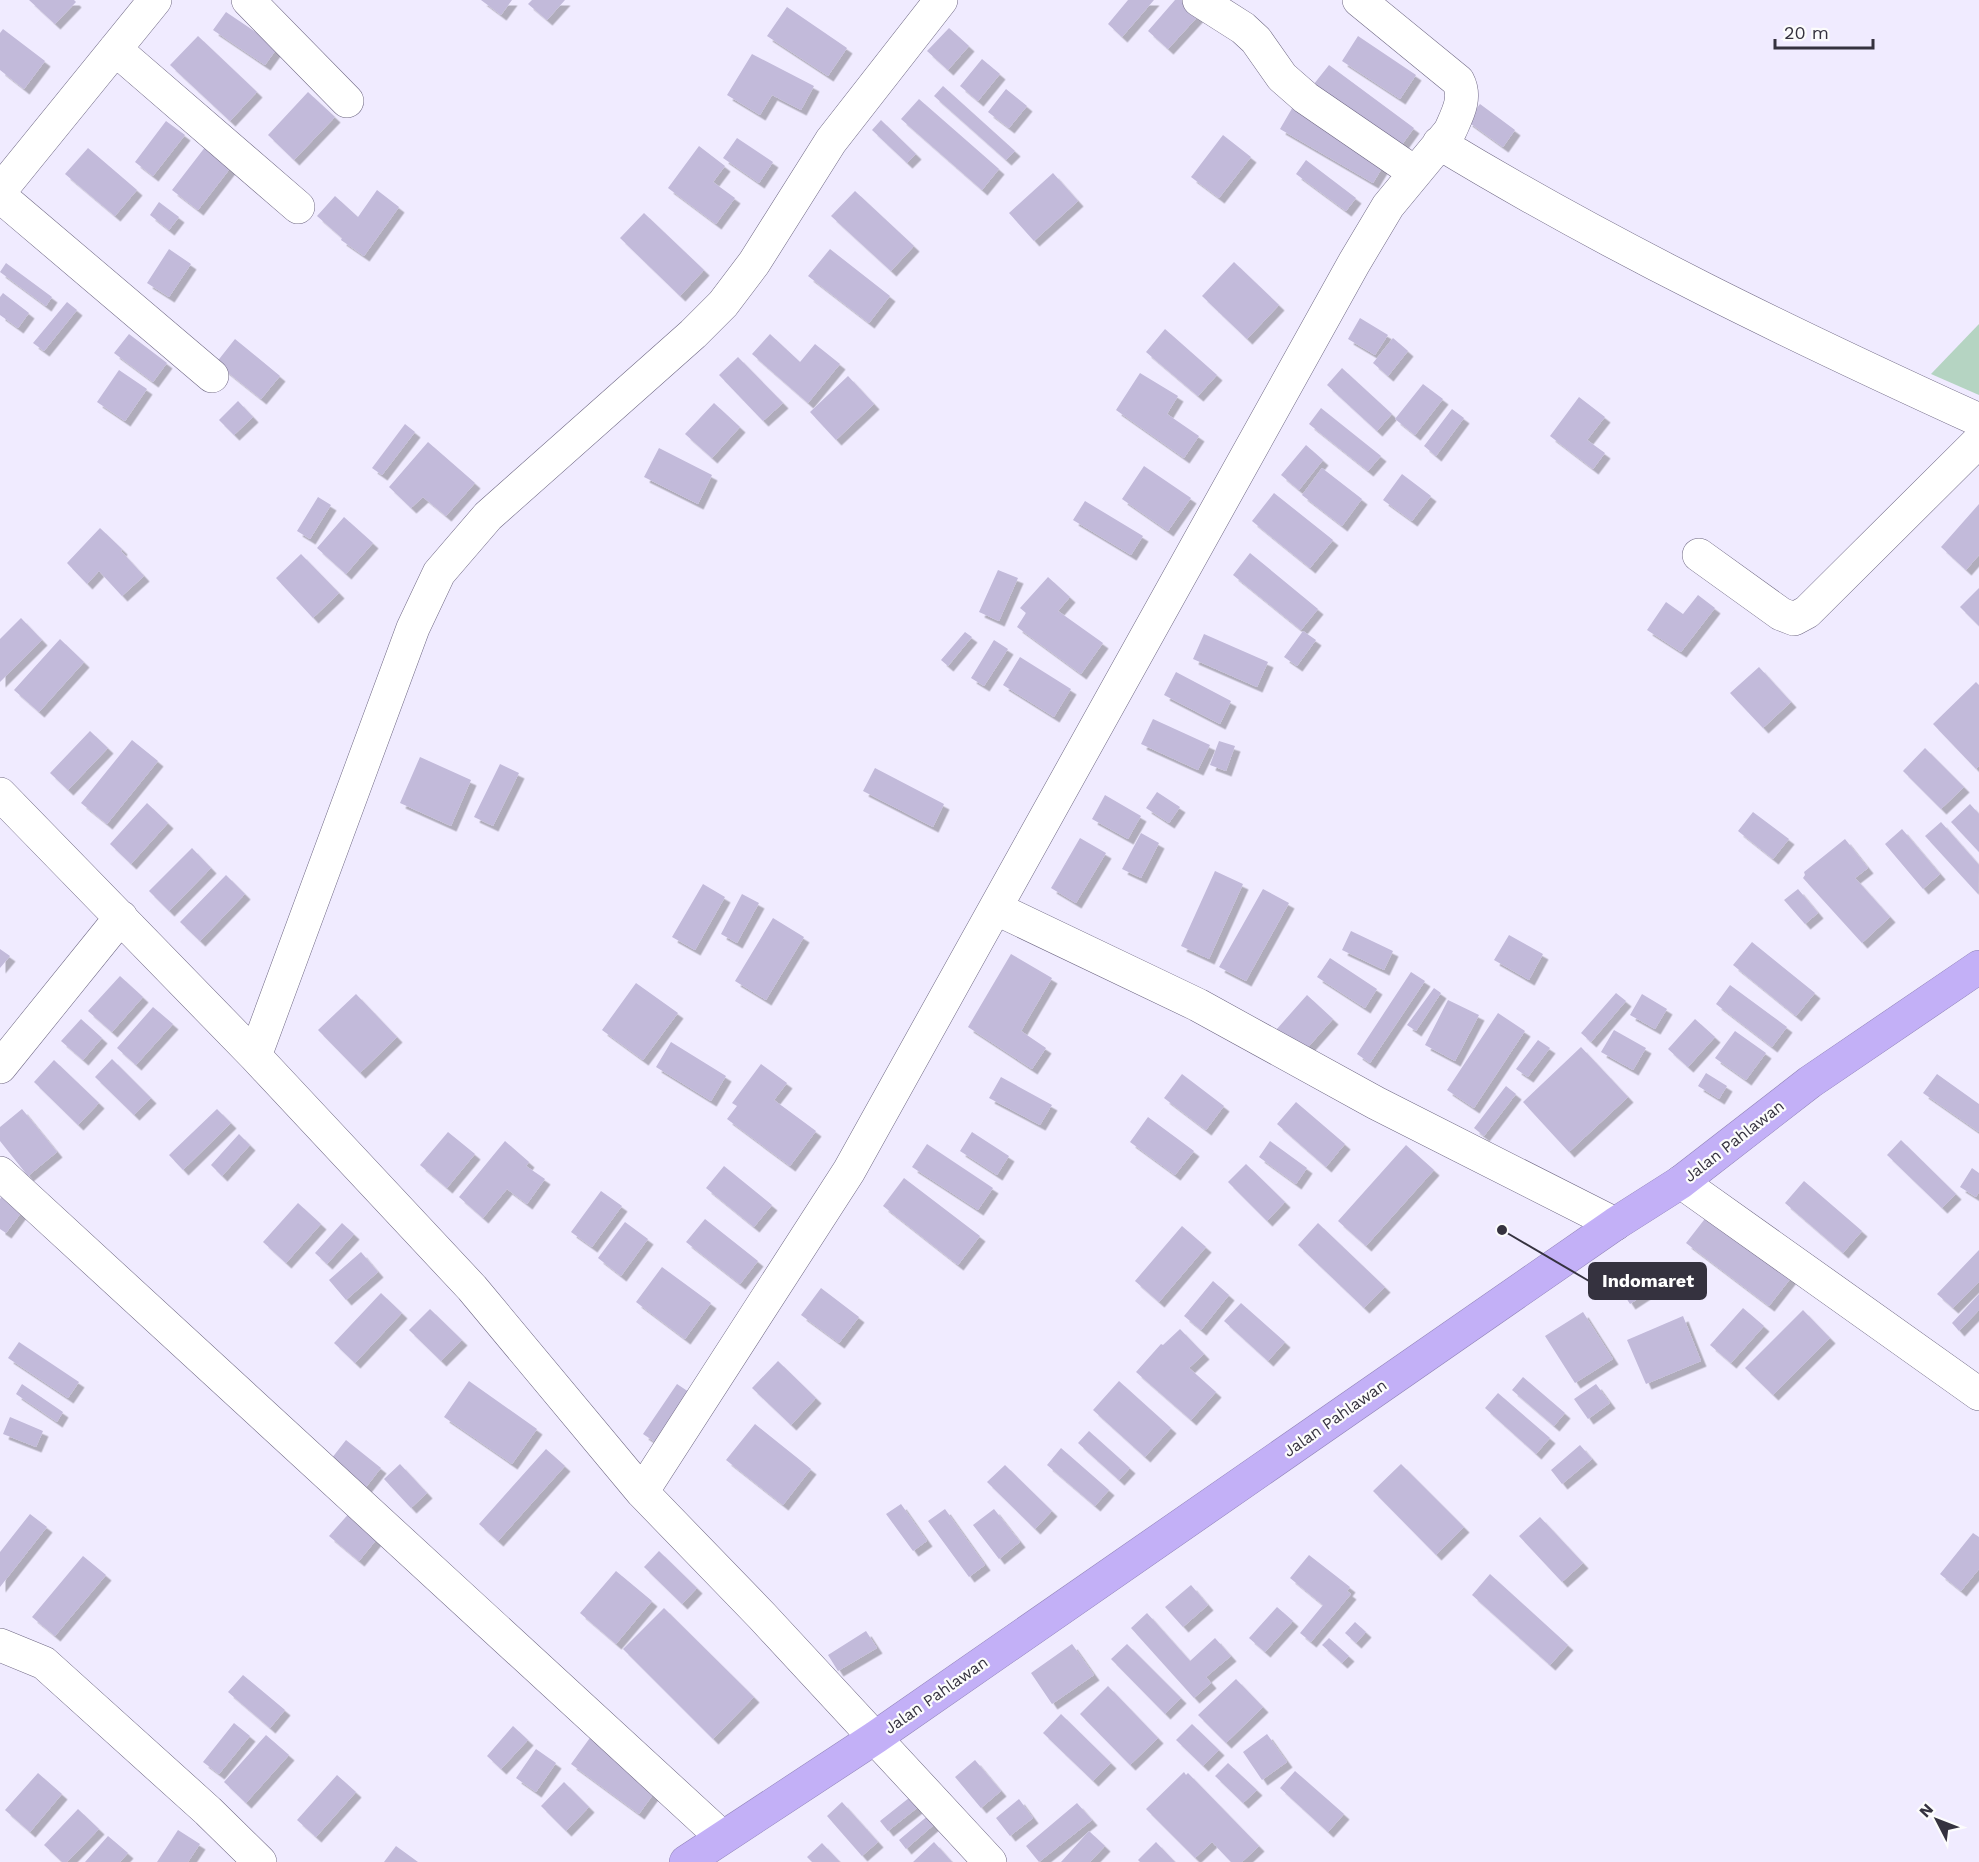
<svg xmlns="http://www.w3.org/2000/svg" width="1979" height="1862" viewBox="0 0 1979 1862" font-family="'Work Sans',sans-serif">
	<defs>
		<filter id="shadow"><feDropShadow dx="5.5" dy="5.5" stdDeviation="0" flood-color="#0004"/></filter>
	</defs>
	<rect width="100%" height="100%" fill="#f0ebff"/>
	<path fill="#b5d4c2" d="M1979,324v71l-48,-21z"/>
	<path fill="#c2bada" filter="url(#shadow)" d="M29,0h45l2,2 -21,22z
		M481,0h31l-11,15z
		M532,0h33l-18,20 -19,-16z
		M1128,0h26l-32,37 -14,-13z
		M1175,0h12l14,13 -33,36 -20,-18z
		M787,7l60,41 -19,28 -61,-40z
		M226,12l52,35 -13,18 -52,-35z
		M949,28l20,18 -21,24 -21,-19z
		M3,29l42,32 -21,28 -24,-19v-37z
		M198,36l59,56 -27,29 -60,-56z
		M1358,36l58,39 -16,24 -58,-38z
		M752,54l62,32 -13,24 -29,-15 -12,20 -33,-20z
		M982,59l18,15 -22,27 -18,-15z
		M1329,65l85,63 -18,25 -86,-64z
		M943,86l72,65 -9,9 -72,-64z
		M1006,89l21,17 -18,22 -21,-16z
		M308,92l27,25 -41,43 -26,-25z
		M919,99l80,70 -17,21 -81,-71z
		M1480,104l35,26 -12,17 -36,-26z
		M1294,105l93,55 -14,23 -93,-54z
		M881,120l35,34 -9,9 -35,-33z
		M166,121l19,14 -32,41 -18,-14z
		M1223,135l28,22 -32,41 -28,-21z
		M737,138l36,24 -14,21 -36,-25z
		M209,142l26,20 -37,48 -26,-20z
		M699,146l26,20 -12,16 22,16 -19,26 -48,-36z
		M88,148l49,42 -22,26 -50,-42z
		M1306,160l50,38 -10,13 -50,-37z
		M1053,173l25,28 -44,40 -25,-28z
		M377,190l22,17 -35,49 -23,-16 1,-2 -25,-22 18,-20 23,21z
		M855,191l59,55 -23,25 -60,-55z
		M159,202l20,15 -10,13 -19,-15z
		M644,213l60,57 -24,26 -60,-58z
		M169,249l22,15 -22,33 -22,-14z
		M830,249l60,47 -21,27 -61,-47z
		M1234,262l45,43 -32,34 -45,-43z
		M6,263l46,34 -6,9 -46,-34z
		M3,293l26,20 -11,15 -18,-13v-18z
		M67,302l10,8 -33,41 -11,-8z
		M1360,318l28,17 -13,20 -27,-16z
		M1165,329l52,46 -19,21 -52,-44z
		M129,334l38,29 -14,19 -39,-29z
		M770,334l30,28 15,-18 25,20 -32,39 -56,-49z
		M1393,338l15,13 -20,25 -15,-13z
		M235,339l45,37 -19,23 -45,-36z
		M738,357l45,46 -20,18 -44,-46z
		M1342,368l50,46 -15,17 -50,-46z
		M119,370l28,19 -22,32 -28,-19z
		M1140,373l38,23 -11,18 32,22 -15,22 -68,-48z
		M848,376l26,28 -38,36 -26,-28z
		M1423,384l20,15 -28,36 -20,-16z
		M1579,397l26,20 -18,23 18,13 -12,16 -43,-33z
		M238,401l15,16 -19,18 -15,-15z
		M714,403l26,24 -28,31 -27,-24z
		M1321,408l60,48 -13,15 -59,-47z
		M1452,409l12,9 -28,38 -12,-10z
		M405,424l10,8 -33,43 -10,-7z
		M428,442l47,41 -29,33 -23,-19 -12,11 -22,-21z
		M1306,445l17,15 -24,30 -18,-15z
		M659,448l53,27 -14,29 -54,-27z
		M1144,466l47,32 -23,33 -46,-32z
		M1322,468l40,31 -20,27 -40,-31z
		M1402,474l29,22 -19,25 -29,-21z
		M1274,493l59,47 -23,28 -58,-47z
		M318,497l13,8 -21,34 -13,-8z
		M1085,501l58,35 -12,19 -58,-35z
		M1979,504v51l-13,15 -25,-23z
		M344,517l29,26 -27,31 -29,-26z
		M100,528l22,21 -1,2 23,25 -22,20 -23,-25 -12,13 -20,-21z
		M1250,553l68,56 -17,21 -68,-55z
		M301,554l38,39 -26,25 -37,-40z
		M998,570l20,8 -19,43 -20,-9z
		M1048,577l22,20 -12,14 45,32 -22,31 -64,-47 9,-14 -6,-5z
		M1979,588v38l-19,-19z
		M1698,595l17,13 -34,44 -34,-22 19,-28 17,12z
		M21,618l21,22 -42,42v-43z
		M1303,631l13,9 -19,26 -13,-9z
		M965,632l7,5 -24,29 -7,-6z
		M1204,634l64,28 -11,25 -64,-28z
		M60,639l24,23 -45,50 -25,-22z
		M994,640l14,9 -24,37 -13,-8z
		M1020,657l51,32 -17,28 -51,-32z
		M1759,667l32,35 -28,26 -33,-35z
		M1176,672l55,29 -11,23 -56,-29z
		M1976,682l3,3v81l-3,3 -43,-45z
		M1153,719l57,26 -12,25 -57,-26z
		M90,731l18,17 -40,42 -18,-17z
		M132,740l26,21 -51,63 -26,-21z
		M1219,741l16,5 -9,25 -16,-6z
		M1925,748l39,39 -23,22 -38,-38z
		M420,757l51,23 -20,46 -51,-23z
		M500,764l19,9 -26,53 -19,-9z
		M875,768l69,36 -11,23 -70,-36z
		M1157,792l23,15 -11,16 -23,-15z
		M1105,795l36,21 -13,23 -36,-20z
		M147,803l21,20 -37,41 -21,-20z
		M1970,804l9,10v38l-28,-30z
		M1753,812l36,27 -16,20 -35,-28z
		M1941,822l38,43 -1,29 -53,-58z
		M1902,829l38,45 -17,15 -38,-45z
		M1141,833l18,10 -18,35 -19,-9z
		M1080,838l26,15 -30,50 -25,-15z
		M1845,839l23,29 -13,10 35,39 -28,26 -59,-65 2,-3 -1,-3z
		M192,848l19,20 -42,43 -20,-20z
		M1215,871l28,13 -34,75 -28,-13z
		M226,875l19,19 -45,47 -20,-19z
		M703,884l22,13 -30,53 -23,-13z
		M1263,889l26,14 -43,78 -27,-14z
		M1798,889l20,24 -13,11 -21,-24z
		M742,894l17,9 -22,40 -16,-9z
		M773,918l31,19 -38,63 -31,-19z
		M1351,931l42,20 -9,19 -42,-20z
		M1509,935l34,19 -14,26 -35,-20z
		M1752,942l63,51 -19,23 -63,-51z
		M0,949l10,7 -10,12z
		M1011,954l41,24 -31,53 25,17 -14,21 -64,-42z
		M1330,958l47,31 -12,19 -48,-31z
		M1411,972l14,9 -55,82 -13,-9z
		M120,976l23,21 -31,35 -24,-21z
		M636,983l42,30 -35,47 -41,-30z
		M1730,985l57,42 -15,20 -56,-43z
		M1434,988l7,5 -25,38 -9,-6z
		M1616,993l10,8 -35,41 -10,-9z
		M356,994l41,43 -37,36 -42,-43z
		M1642,994l25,15 -12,20 -25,-14z
		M1307,995l26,24 -31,35 -26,-24z
		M1448,1000l31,15 -24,46 -30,-16z
		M153,1007l20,17 -37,41 -19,-17z
		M1498,1013l27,18 -51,77 -27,-18z
		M81,1019l21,19 -19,22 -22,-19z
		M1695,1019l20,18 -27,30 -20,-18z
		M1614,1030l32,18 -13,22 -32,-18z
		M1735,1031l31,22 -20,27 -31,-22z
		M1538,1040l12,8 -22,29 -12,-8z
		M671,1042l55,34 -15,25 -55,-34z
		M1581,1047l47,50 -59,55 -46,-50z
		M112,1059l39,39 -17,17 -39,-38z
		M54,1060l45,43 -21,22 -44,-43z
		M761,1064l26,19 -13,17 42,31 -26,35 -63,-47 10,-13 -5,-3z
		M1706,1073l21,13 -8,13 -21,-13z
		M1182,1074l42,32 -18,24 -42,-32z
		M1937,1074l42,30v28l-56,-39z
		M1001,1077l51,28 -12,20 -51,-27z
		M1506,1086l10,8 -32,42 -10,-8z
		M1296,1102l49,42 -19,23 -49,-43z
		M22,1109l35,43 -29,24 -28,-35v-14z
		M217,1109l14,14 -48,47 -14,-15z
		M1148,1117l46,34 -19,24 -45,-33z
		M448,1132l27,22 -28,34 -27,-23z
		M972,1132l37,24 -12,19 -37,-24z
		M239,1134l11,11 -28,31 -11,-11z
		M1901,1140l55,54 -14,14 -55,-53z
		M505,1141l24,21 -3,4 19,13 -18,25 -20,-15 -24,29 -24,-21z
		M1270,1141l37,27 -11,16 -37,-27z
		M927,1144l66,44 -15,22 -66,-43z
		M1406,1145l28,25 -68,76 -28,-25z
		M1246,1164l39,38 -18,19 -39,-39z
		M724,1166l48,39 -18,22 -48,-39z
		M1972,1168l7,5v19l-3,5 -16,-10z
		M904,1178l76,58 -22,29 -75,-59z
		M1804,1181l58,50 -19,22 -58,-50z
		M7,1190l20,15 -21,28 -6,-4v-30z
		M601,1191l21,15 -30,41 -21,-15z
		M298,1203l23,21 -35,39 -23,-21z
		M1711,1211l83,63 -25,32 -83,-63z
		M705,1219l53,42 -18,23 -54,-42z
		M625,1222l23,17 -27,37 -23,-18z
		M342,1223l12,11 -27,30 -12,-11z
		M1318,1223l67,64 -21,21 -66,-63z
		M1182,1226l24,21 -47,55 -24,-21z
		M1979,1250v32l-26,26 -16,-14z
		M361,1252l17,20 -32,28 -17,-20z
		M1644,1262l15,23 -29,19 -15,-23z
		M662,1267l49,36 -26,36 -49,-37z
		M1213,1281l16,14 -28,35 -17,-14z
		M821,1288l38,29 -20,26 -38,-28z
		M381,1293l21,20 -47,50 -21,-20z
		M1979,1294v16l-20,21 -7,-8z
		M1241,1303l44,39 -17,19 -44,-40z
		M1743,1308l21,18 -33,37 -21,-18z
		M430,1309l32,31 -21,21 -32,-31z
		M1803,1310l27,28 -57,57 -28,-27z
		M1583,1312l30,47 -38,24 -30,-47z
		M1683,1316l18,45 -55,23 -19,-44z
		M1180,1329l24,25 -15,14 27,24 -25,28 -55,-48 25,-28 2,1z
		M19,1342l60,40 -11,16 -60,-40z
		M778,1361l38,37 -25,27 -39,-37z
		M1523,1377l42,36 -11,13 -42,-36z
		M469,1381l68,48 -25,35 -68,-47z
		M1119,1381l52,47 -26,29 -52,-47z
		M22,1384l41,28 -6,10 -41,-28z
		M677,1384l18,12 -34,50 -18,-12z
		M1596,1384l14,19 -22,16 -14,-20z
		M1498,1393l52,45 -14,16 -51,-46z
		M10,1417l33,14 -7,16 -33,-13z
		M755,1424l56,45 -28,36 -57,-45z
		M1089,1431l41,37 -11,12 -41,-37z
		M346,1440l35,28 -18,23 -35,-28z
		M1580,1445l12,14 -30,25 -11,-14z
		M1061,1448l48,42 -14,16 -48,-41z
		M546,1449l19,17 -67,75 -19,-17z
		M400,1464l27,29 -16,15 -27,-29z
		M1401,1464l63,63 -28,28 -63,-64z
		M1005,1465l47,46 -17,18 -48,-47z
		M901,1504l26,37 -14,10 -27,-37z
		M945,1509l40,56 -16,12 -41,-56z
		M994,1509l26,33 -21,17 -26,-34z
		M352,1510l29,24 -22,27 -30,-25z
		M30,1514l17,13 -47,60v-35z
		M1540,1517l43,46 -21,19 -43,-46z
		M1973,1533l6,4v32l-18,22 -21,-17z
		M659,1551l38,37 -15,16 -38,-37z
		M1309,1555l41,32 -3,4 4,3 -40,48 -11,-9 23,-28 -33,-27z
		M83,1556l23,19 -51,61 -23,-19z
		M616,1571l36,30 -36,43 -36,-31z
		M1490,1574l78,71 -18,20 -78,-70z
		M1191,1585l17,20 -25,22 -18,-20z
		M1277,1607l16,14 -28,31 -16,-14z
		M664,1608l90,89 -41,42 -90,-90z
		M1147,1613l43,48 25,-23 16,18 -25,21 5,6 -17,15 -63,-70z
		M1355,1622l11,10 -10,11 -11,-10z
		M866,1631l11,17 -39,23 -10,-16z
		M1329,1638l20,18 -7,7 -20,-18z
		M1072,1644l22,31 -42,29 -21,-31z
		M1127,1644l54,54 -16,16 -54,-55z
		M243,1675l42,35 -15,18 -42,-36z
		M1236,1679l27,28 -37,36 -28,-28z
		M1108,1686l50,52 -28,27 -50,-51z
		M1061,1714l50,49 -18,18 -50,-48z
		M234,1723l16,13 -31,38 -16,-12z
		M1192,1724l27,26 -16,16 -27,-26z
		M513,1726l15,14 -27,29 -14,-13z
		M1267,1734l20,28 -25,18 -19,-28z
		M266,1735l23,20 -43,48 -22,-21z
		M592,1735l68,50 -21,29 -68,-50z
		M536,1749l20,14 -20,29 -20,-14z
		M975,1760l26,31 -20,17 -26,-31z
		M1228,1763l29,27 -14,13 -28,-27z
		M1295,1771l49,43 -16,18 -48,-44z
		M1184,1772l2,3 2,-2 71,73 -17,16h-11l-19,-20 -17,16 -49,-49z
		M38,1773l24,21 -32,38 -25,-22z
		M337,1775l19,17 -40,45 -19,-17z
		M564,1782l25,25 -23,24 -25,-25z
		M914,1794l8,10 -34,27 -8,-10z
		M1019,1799l14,19 -23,18 -14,-18z
		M842,1802l36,40 -16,14 -35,-40z
		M1077,1803l15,17 -53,42 -13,-16z
		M78,1809l21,20 -32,33h-5l-18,-17z
		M936,1809l7,8 -37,32 -7,-9z
		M178,1830l22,14 -12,18h-31z
		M1089,1831l16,15 -15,16h-29z
		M108,1836l20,17 -8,9h-35z
		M934,1842l18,20h-39z
		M1156,1842l19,20h-35l-2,-2z
		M822,1843l18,19h-28l-5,-5z
		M396,1846l22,16h-34z"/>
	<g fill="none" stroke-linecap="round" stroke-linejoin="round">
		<g stroke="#6e6783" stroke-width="34">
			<path id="street" d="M248,0l99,101
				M1199,0l44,28 13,12 26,37 24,21 108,74
				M115,49l183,158
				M1439,143c173,105 356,193 540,277
				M0,191l155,-191
				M0,196l212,180
				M1699,555l82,59 13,5 13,-7 172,-171
				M0,794l255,262 217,232 170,204 120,124 228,246
				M997,909l201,96 178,98 239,121
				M255,1056l158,-428 26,-55 49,-57 205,-182 30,-30 31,-41 77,-122 110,-141
				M0,1067l121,-150
				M0,1173l722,664
				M1681,1182l298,212
				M642,1492l207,-321 505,-908 34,-57 62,-75c7,-16 17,-33 8,-50l-99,-81
				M0,1645l44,18 164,148 52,51"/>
		</g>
		<g stroke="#9184b7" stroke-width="34">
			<path id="highway" d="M686,1862l190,-125 739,-513 66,-42 129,-100 169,-115"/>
		</g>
		<use href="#street" stroke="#fff" stroke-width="33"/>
		<use href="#highway" stroke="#c3b0f7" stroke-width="33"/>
	</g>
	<g text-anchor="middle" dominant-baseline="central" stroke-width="4.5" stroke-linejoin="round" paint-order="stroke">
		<g font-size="16" fill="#35323f" stroke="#fcfcfc">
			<text transform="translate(1734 1141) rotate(-38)">Jalan Pahlawan</text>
			<text transform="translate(1335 1418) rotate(-35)">Jalan Pahlawan</text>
			<text transform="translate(936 1695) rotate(-35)">Jalan Pahlawan</text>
		</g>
	</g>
	<path fill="none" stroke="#35323f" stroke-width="2" d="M1502 1230L1589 1281"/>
	<circle fill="#35323f" stroke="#fcfcfc" stroke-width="2" cx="1502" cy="1230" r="6"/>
	<rect fill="#35323f" stroke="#35323f" stroke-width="2" x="1589" y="1263" width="117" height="36" rx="6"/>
	<g font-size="18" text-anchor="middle" font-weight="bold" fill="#fff">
		<text x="1648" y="1287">Indomaret</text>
	</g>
	<g transform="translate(1937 1820) rotate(312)" stroke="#fcfcfc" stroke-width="4.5" paint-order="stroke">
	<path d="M0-4.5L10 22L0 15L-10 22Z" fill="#35323f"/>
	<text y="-9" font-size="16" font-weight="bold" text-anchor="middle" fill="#35323f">N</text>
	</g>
	<path d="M1775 39v9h98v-9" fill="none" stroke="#35323f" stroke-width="3"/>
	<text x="1784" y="39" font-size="18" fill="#35323f" stroke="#fcfcfc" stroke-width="4.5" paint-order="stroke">20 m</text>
</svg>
